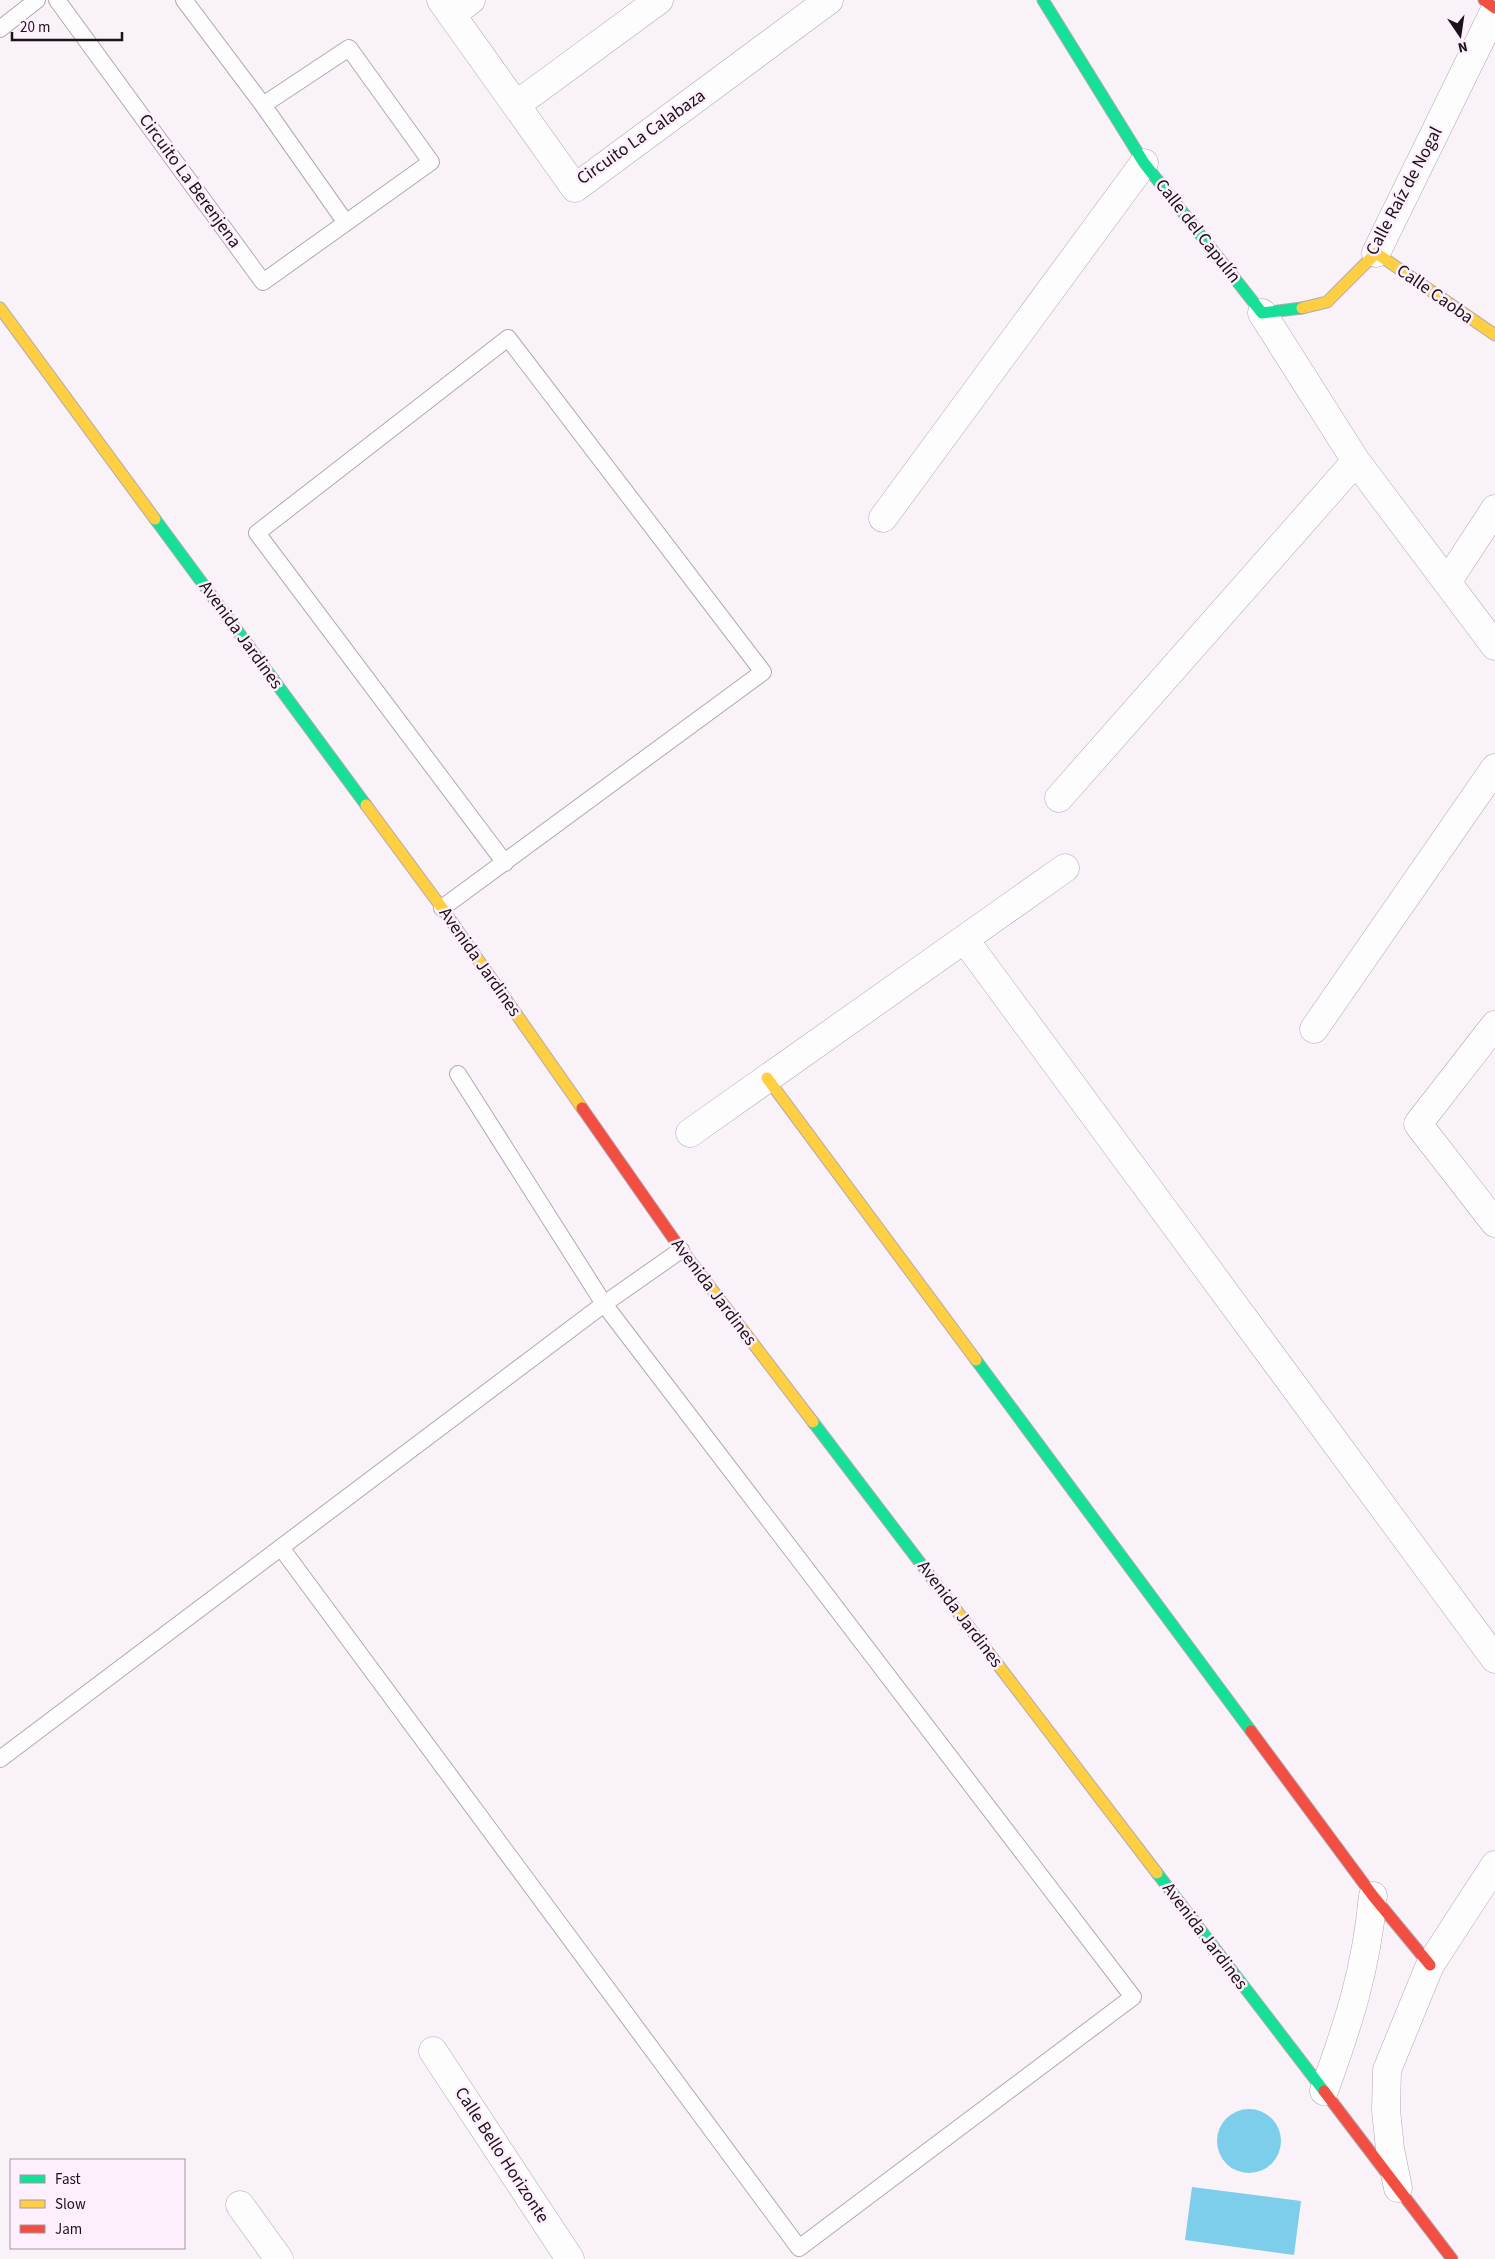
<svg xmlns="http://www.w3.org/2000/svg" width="1495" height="2259" viewBox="0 0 1495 2259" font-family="'Source Sans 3',sans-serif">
	<rect width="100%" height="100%" fill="#faf2f9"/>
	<path fill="#7cceea" d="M1217 2141a32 32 0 1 1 64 0a32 32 0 1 1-64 0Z
		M1192,2187l109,14 -7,54 -109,-15z"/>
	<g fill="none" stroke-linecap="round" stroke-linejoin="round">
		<g stroke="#b1a9b0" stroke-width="18">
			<path id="lane" d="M57,0l206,282 168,-120 -82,-114 -86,57
				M184,0l79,105 83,118
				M0,29l37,-29
				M442,908l321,-236 -255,-334 -251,195 248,330
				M282,1549l517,699 334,-251 -529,-693 -146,-230
				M0,1759l604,-455 77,-54"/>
		</g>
		<g stroke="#b1a9b0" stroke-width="29">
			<path id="street" d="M441,0l134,188 254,-188
				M452,14l19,-14
				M516,105l143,-105
				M1376,253l119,-243
				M1262,313l94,148 139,185
				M883,518l261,-355
				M1448,581l47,-72
				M1059,798l297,-337
				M965,940l530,719
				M1495,1025l-77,99 77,99
				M1314,1029l181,-261
				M690,1133l375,-265
				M433,2051l137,208
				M1324,2091c25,-69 42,-121 49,-195
				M1398,2188l-8,-39 -4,-39 1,-40 43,-105 65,-100
				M240,2205l39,54"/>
		</g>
		<g stroke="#b1a9b0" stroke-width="13">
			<path id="fast" d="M1043,0l101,163 118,150 40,-5
				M155,519l211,286
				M976,1360l275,371
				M813,1422l137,180
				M1157,1873l167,218"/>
		</g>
		<g stroke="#b1a9b0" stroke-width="13">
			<path id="slow" d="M0,308l155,211
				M1302,308l25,-6 49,-49 119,82
				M366,805l76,103 140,200
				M767,1078l209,282
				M675,1241l138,181
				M950,1602l207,271"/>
		</g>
		<g stroke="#b1a9b0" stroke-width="13">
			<path id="jam" d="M1484,0l11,8
				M582,1108l93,133
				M1251,1731l122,165 57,69
				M1324,2091l128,168"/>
		</g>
		<use href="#lane" stroke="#fefdfe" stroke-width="16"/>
		<use href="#street" stroke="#fefdfe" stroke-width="28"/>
		<use href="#fast" stroke="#16e098" stroke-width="11"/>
		<use href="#slow" stroke="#ffcf43" stroke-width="11"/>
		<use href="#jam" stroke="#f24e42" stroke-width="11"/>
	</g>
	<g text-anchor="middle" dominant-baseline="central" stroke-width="5" stroke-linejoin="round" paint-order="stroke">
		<g font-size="18" fill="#1b121a" stroke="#feeffc">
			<text transform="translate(641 137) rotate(-35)">Circuito La Calabaza</text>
			<text transform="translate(190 181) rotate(54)">Circuito La Berenjena</text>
			<text transform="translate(1404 191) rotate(-62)">Calle Raíz de Nogal</text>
			<text transform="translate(1198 231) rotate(52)">Calle del Capulín</text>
			<text transform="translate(1435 294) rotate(35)">Calle Caoba</text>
			<text transform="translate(241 635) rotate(54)">Avenida Jardines</text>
			<text transform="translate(480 962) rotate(55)">Avenida Jardines</text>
			<text transform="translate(714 1292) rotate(53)">Avenida Jardines</text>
			<text transform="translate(960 1614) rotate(53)">Avenida Jardines</text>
			<text transform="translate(1205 1936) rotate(53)">Avenida Jardines</text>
			<text transform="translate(502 2155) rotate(57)">Calle Bello Horizonte</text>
		</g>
	</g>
	<rect x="10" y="2159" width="175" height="90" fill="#feeffc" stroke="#a397a2"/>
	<rect x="20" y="2175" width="25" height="8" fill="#16e098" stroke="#a397a2"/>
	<text x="55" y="2184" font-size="15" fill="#1b121a">Fast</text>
	<rect x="20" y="2200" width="25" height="8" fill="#ffcf43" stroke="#a397a2"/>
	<text x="55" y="2209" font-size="15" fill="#1b121a">Slow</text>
	<rect x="20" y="2225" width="25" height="8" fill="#f24e42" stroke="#a397a2"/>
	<text x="55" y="2234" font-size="15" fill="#1b121a">Jam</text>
	<g transform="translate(1460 35) rotate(167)" stroke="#feeffc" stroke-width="4" paint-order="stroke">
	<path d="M0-4L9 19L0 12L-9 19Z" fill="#1b121a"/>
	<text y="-8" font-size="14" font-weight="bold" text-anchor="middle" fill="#1b121a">N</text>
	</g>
	<path d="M12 32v8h110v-8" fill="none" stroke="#1b121a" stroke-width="2.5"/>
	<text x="20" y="32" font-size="15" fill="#1b121a" stroke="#feeffc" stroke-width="4" paint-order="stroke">20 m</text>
</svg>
